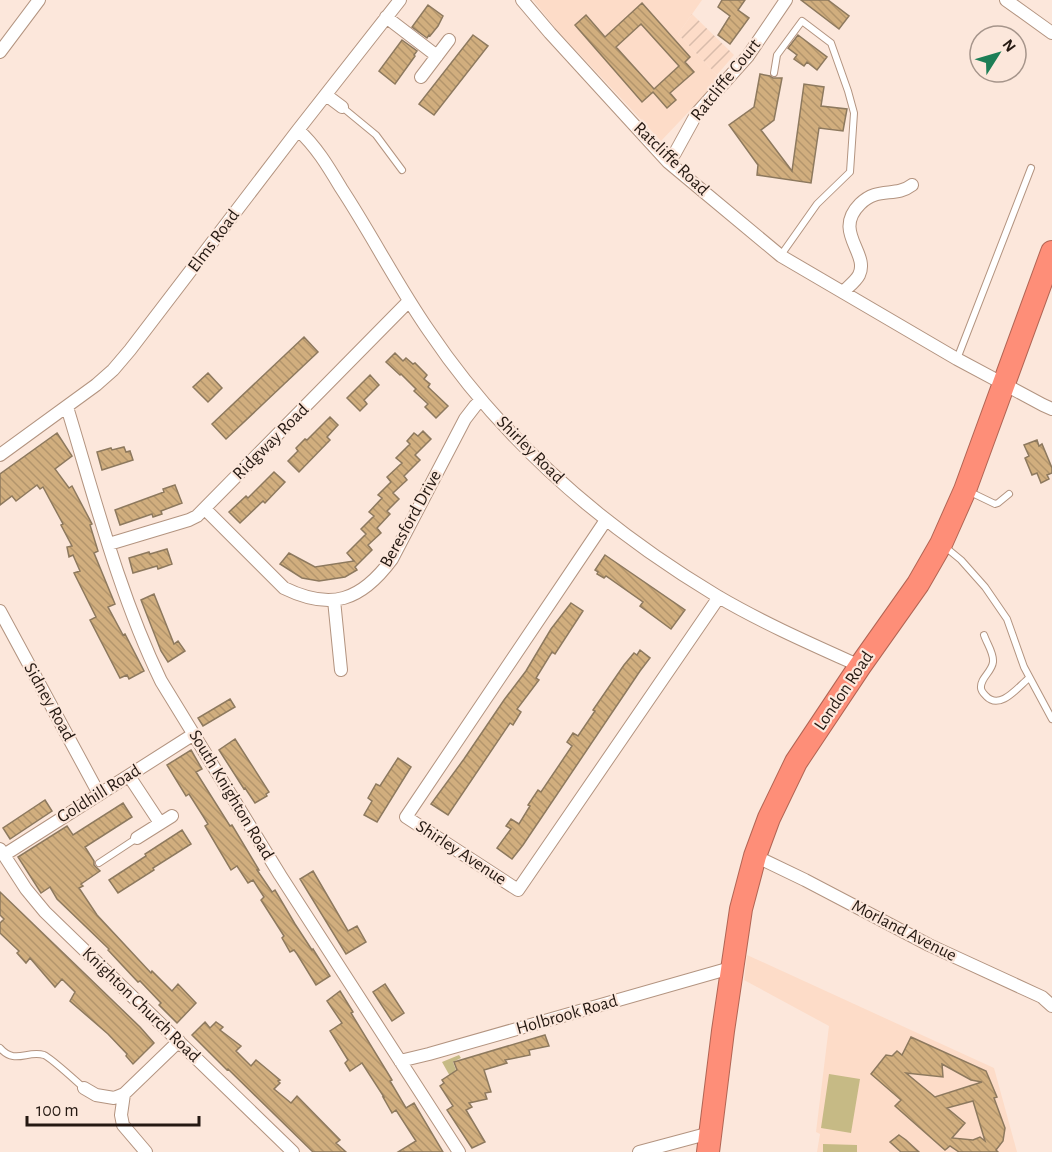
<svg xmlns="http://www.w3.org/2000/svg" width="1052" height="1152" viewBox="0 0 1052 1152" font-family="'Alegreya Sans',sans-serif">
	<defs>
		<pattern id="industrial-furrows" width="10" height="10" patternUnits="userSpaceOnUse" patternTransform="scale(1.5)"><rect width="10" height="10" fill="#fddcc8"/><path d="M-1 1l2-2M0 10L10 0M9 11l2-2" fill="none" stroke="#d9bcab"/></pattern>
		<pattern id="building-back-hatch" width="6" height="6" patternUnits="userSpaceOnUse" patternTransform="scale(1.5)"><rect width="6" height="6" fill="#d1ae7e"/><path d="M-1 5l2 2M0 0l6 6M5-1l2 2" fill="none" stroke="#b3956c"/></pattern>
	</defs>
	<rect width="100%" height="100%" fill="#fce7db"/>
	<path fill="#fddcc8" d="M533,0h169l-24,34 39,41v7l-56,59 -105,-112z
		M747,955l247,113 23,84h-200l3,-18 -4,-2 13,-106 -85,-46z"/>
	<path fill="url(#industrial-furrows)" d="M692,14l42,41 -17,20 -39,-41z"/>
	<path fill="#c6ba85" d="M459,1055l2,3 -8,4 4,11 -6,5 -9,-16z
		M829,1074l31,5 -9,54 -30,-5z
		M823,1144l34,1v7h-34z"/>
	<path fill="url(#building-back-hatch)" stroke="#8d795e" stroke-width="1.5" fill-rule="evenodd" d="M722,0h23l-7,10 11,8 -19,26 -12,-9 12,-19 -12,-9z
		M801,0h27l21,16 -10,13z
		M642,3l48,54 -5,5 9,10 -24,21 6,7 -9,8 -14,-16 -11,10 -67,-77 11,-10 19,22zM641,24l38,42 -25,23 -38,-42z
		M428,5l15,11 -5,10 -8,10 -1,-1 -2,3 -15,-11z
		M473,35l15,11 -54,69 -15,-11z
		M798,35l29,22 -10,13 -10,-8 -3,4 -10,-7 3,-4 -9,-7z
		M402,40l15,11 -3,4 1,1 -20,28 -16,-13z
		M760,74l10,2 3,2h9l-8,42 -13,10 31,41 12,-87 20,3 -3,19 26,3 -4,22 -24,-3 -8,55 -54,-8 1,-10 -29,-40 25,-18z
		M304,337l14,15 -92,87 -14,-15z
		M395,353l8,8 3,-3 7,6 2,-1 12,12 -3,4 6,5 -2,3 20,19 -12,12 -11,-11 3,-3 -14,-13 2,-2 -15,-15 -1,1 -14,-13z
		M208,373l14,15 -14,14 -15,-15z
		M370,375l9,10 -15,15 3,4 -7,7 -13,-13z
		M330,417l8,8 -11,12 3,3 -31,32 -11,-11 10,-10 -2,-3 9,-9 2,1z
		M423,431l8,8 -16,16 5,5 -16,16 3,4 -14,13 6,6 -12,12 3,3 -13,14 4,5 -13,12 4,5 -17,17 2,3 -12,7 -26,4 -17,-3 -22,-14 9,-11 26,14 39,-6 -7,-8 19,-19 -5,-5 13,-13 -5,-4 13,-14 -4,-3 13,-13 -4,-5 15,-14 -6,-5 14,-14 -3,-3 7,-8 4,3z
		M57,433l15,23 -17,13 14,19 3,-2 20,38 -2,1 8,26 -4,2 21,51 -7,3 15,28 2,-1 19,37 -15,8 -2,-4 -7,3 -30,-58 6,-3 -22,-44 6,-2 -7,-16 -4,2 -2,-10 5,-1 -11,-21 2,-1 -20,-37 -3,2 -3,-4 -21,16 -4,-5 -12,9v-31z
		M1037,440l2,6 3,-2 10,24v5l-5,2 2,4 -8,4 -4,-10 -5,2 -7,-17 4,-2 -5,-11z
		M124,447l2,5 4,-1 3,9 -31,10 -5,-18 14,-4 1,2z
		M274,472l11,10 -20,21 -2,-2 -23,22 -11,-11 17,-16 2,2z
		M175,485l7,18 -21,8 1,3 -9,3 -1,-3 -32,11 -5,-15 49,-18 -1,-3z
		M167,549l5,15 -14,5 -1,-3 -24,7 -4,-15 20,-6 1,2z
		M605,555l80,55 -14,19 -31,-23 3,-4 -37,-26 -2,2 -7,-4 1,-2 -3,-2z
		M154,594l20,50 4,-3 7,10 -17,11 -7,-11 -20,-51z
		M571,603l12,8 -28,43 -3,-2 -16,26 3,2 -22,29 4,3 -8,13 -3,-2 -62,92 -17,-11 33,-45 40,-59 22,-29 25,-42z
		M640,650l10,8 -10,13 -117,174 -11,14 -15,-11 14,-19 -5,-3 5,-7 8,5 11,-18 -2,-1 10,-15 3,2 31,-46 -5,-4 6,-9 5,3 17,-25 -2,-1 31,-45 10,-12 3,2z
		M230,699l5,8 -32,19 -5,-8z
		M235,739l34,53 -3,2 1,2 -12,7 -10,-15 -1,1 -25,-39z
		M191,750l11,19 -6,3 34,54 2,-1 27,45h-2l15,22 3,-2 20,34 17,26 1,-1 17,27 -14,9 -19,-31 -3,-4 -4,2 -8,-14 2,-2 -23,-36 3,-3 -11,-17 -5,3 -11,-17 -6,4 -26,-44 3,-2 -5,-8 -14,-22 -3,2 -19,-31z
		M398,758l13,9 -34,55 -13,-7 8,-14 -4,-3 8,-14 4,2z
		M45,800l7,11 -42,28 -7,-11z
		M123,803l9,14 -47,30 9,14v4l6,6 -19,13 2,2 -4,2 18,27 54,58 1,-2 20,20 6,-7 18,19 -19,20 -18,-18 2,-2 -21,-22 -2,1 -30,-32 1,-1 -52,-50 -7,-12 -9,6 -23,-36 49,-31 6,9z
		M182,830l9,14 -38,24 1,2 -36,23 -9,-13 37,-24 -1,-2z
		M313,871l35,60 9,-5 9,16 -20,12 -46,-75z
		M0,892l140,135 14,16 -21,21 -7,-8 1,-2 -19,-20 -38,-33 5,-9 -13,-13 -7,8 -25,-29 -4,5 -9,-10 2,-2 -19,-18v-10l4,-4 -4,-4z
		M385,984l19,29 -12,8 -19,-29z
		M340,991l13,21 -2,1 41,67 -2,1 16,27 8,-5 29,49h-45l18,-11 -20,-31 -4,3 -9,-16h1l-22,-34 -12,8 -5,-8 3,-3 -18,-29 12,-8 -15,-22z
		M205,1022l5,6 6,-6 7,5 -3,3 21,16 -5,5 15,15 5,-6 24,20 -2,1 2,2 -6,6 17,14 6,-7 43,44 -4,3 10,9h-33l-85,-83 -1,1 -35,-35z
		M545,1035l4,11 -20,4 1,5 -25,5 2,3 -23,7 7,22 -6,1 2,6 -18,4 3,4 -6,3 19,32 -13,6 -25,-38 6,-4 -13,-20 4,-3 -2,-3 15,-10 -3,-8z
		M911,1037l75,34 11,26 -3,1 11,30 -2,13 -7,9 2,2h-39l-9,-6 -5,4 -50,-44 6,-6 -30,-26 15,-19 6,1 5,-5 5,4zM942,1064l29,16 11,2 -47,15 -29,-24 37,4zM973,1101l12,40 -5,-4 -7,3 -21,-2 13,-15 -18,-15z
		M899,1135l7,5 13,12h-18l-11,-10z"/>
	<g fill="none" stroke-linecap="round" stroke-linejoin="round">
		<g stroke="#b39480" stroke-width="8">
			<path id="lane" d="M774,73l3,-18 25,-34 29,22 17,48 6,22 -4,59 -33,32 -36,51
				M342,107l34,28 26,35
				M957,359l74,-191
				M968,491l27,13 3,-1 11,-9
				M944,546l17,14 24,27 22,32 17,48 28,52
				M984,635c3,9 10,18 9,27 -1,10 -13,16 -12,26 0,3 3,6 5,8 14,15 32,-9 43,-18
				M99,863l38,-25
				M0,1048c15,17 27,2 44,7 6,2 33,27 40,33"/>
		</g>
		<g stroke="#b39480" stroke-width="14">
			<path id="street" d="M522,0l28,33 118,129 113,94 176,103 86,46 9,4
				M1006,0l46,33
				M386,17l51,39
				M0,52l39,-52
				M421,77l28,-37
				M326,95l16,12
				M298,130c18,16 31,38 43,58 31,47 56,97 88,143 74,110 175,197 288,265 46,27 94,48 143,70
				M668,162l7,-9 22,-40 51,-57 38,-56
				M843,292c5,-5 13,-11 16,-17 11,-22 -27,-43 1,-71 18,-18 35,-6 52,-19
				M67,407c28,92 52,187 94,274l119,194 179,277
				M0,455l96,-70 17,-15 17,-20 168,-220 102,-130
				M205,509l79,79c47,23 77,13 108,-29l73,-140 10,-13 6,-6
				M606,520l-200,297 112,73 201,-293
				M109,544l80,-24 8,-4 212,-215
				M334,600l7,70
				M0,611l99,183
				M129,776l31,47
				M137,838l35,-22
				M0,849l26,40 19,23 248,240
				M4,855l190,-121
				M755,856l50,24 124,65 113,52 10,9
				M400,1061l29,-7 305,-87
				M84,1088l12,7 18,3 10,-4
				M146,1152l-23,-27 -2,-10 3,-21 55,-53
				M639,1152l71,-19"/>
		</g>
		<g stroke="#b26554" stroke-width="24">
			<path id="highway" d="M708,1152l15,-121 18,-122 14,-53 14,-38 27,-56 64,-96 58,-82 23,-40 24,-54 87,-238"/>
		</g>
		<use href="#lane" stroke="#fff" stroke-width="6"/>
		<use href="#street" stroke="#fff" stroke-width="12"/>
		<use href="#highway" stroke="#fe8e78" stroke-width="22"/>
	</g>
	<g text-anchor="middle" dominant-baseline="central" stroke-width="4.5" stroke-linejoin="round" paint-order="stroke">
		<g font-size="18" fill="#251912" stroke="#fce7db">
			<text transform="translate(726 80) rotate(-51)">Ratcliffe Court</text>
			<text transform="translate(671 159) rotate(44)">Ratcliffe Road</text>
			<text transform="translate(214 241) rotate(-53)">Elms Road</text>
			<text transform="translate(271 442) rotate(-45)">Ridgway Road</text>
			<text transform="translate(530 450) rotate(45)">Shirley Road</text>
			<text transform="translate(411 519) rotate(-61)">Beresford Drive</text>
			<text transform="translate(844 691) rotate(-56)">London Road</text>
			<text transform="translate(49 702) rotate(61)">Sidney Road</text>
			<text transform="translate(99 794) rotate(-32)">Goldhill Road</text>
			<text transform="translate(231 795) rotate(59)">South Knighton Road</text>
			<text transform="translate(461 853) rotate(33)">Shirley Avenue</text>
			<text transform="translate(904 931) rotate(27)">Morland Avenue</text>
			<text transform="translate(141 1005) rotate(44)">Knighton Church Road</text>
			<text transform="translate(567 1015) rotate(-16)">Holbrook Road</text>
		</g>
	</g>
	<g transform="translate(998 54) rotate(53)"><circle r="28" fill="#fce7db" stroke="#a6958b" stroke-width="1.5"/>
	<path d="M0-4.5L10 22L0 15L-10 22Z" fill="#1d7e56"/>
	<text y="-9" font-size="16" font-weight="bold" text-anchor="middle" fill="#251912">N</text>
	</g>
	<path d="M27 1116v9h172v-9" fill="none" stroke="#251912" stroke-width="3"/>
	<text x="36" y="1116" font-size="18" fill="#251912" stroke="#fce7db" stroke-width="4.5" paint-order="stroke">100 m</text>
</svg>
